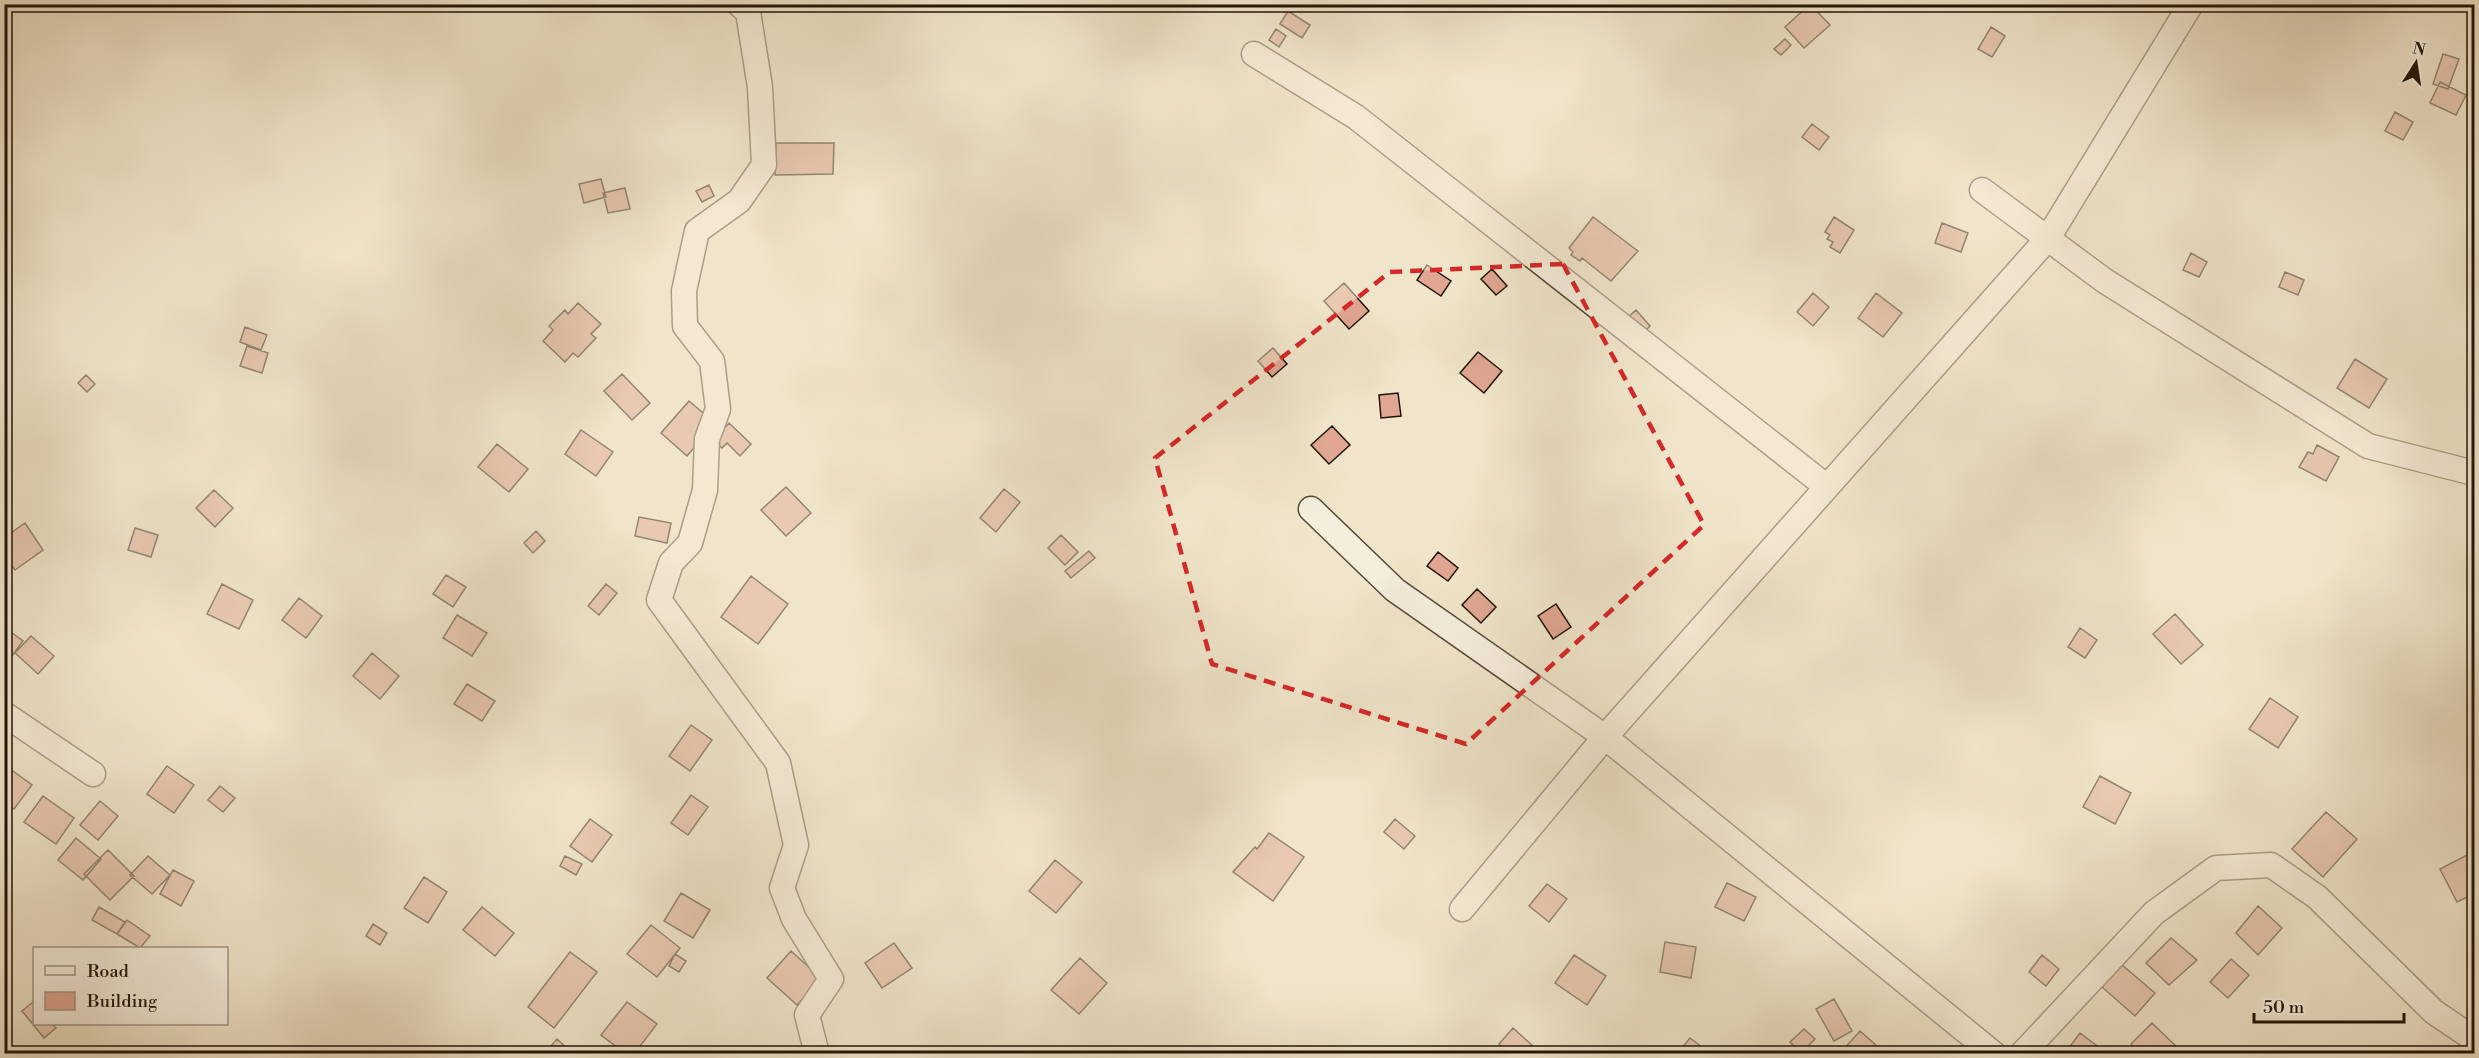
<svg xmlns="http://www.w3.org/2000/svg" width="2479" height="1058" viewBox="0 0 2479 1058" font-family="'Libre Bodoni',serif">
	<rect width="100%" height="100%" fill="#f0e5ca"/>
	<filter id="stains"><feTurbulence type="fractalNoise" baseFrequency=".00333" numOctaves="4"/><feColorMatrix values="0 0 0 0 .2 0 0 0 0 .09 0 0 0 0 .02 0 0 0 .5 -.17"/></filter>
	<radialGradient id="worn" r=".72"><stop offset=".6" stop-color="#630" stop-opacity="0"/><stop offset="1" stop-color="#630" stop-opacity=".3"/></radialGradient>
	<path fill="#e0a693" stroke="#211508" stroke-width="1.5" d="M1810,4l20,21 -26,23 -19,-21z
		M1288,11l22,14 -8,13 -22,-14z
		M1991,27l14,9 -13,21 -14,-8z
		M1276,29l10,7 -7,11 -10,-7z
		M1785,39l6,6 -10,10 -7,-6z
		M2443,54l16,5 -11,30 -15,-5z
		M2440,82l26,13 -10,20 -26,-12z
		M2395,112l18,10 -10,18 -18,-9z
		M1812,124l17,13 -10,13 -17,-13z
		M776,143h58l-1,31 -58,1z
		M601,179l5,18 -22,6 -5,-19z
		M709,185l5,11 -12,6 -6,-11z
		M625,188l5,21 -22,4 -5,-20z
		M1593,217l45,34 -27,30 -29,-23 -2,3 -9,-6 2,-3 -4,-4z
		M1834,217l20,13 -14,23 -10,-6 3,-5 -6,-3 3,-4 -5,-3z
		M1942,223l26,10 -7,19 -26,-9z
		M2191,253l16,9 -8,15 -16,-7z
		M1427,265l24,16 -10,15 -24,-16z
		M1492,269l15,17 -11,9 -15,-16z
		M2285,272l19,8 -6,15 -19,-8z
		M1344,283l25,28 -20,18 -25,-28z
		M1813,293l16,14 -16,19 -16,-14z
		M1876,293l26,20 -19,24 -25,-19z
		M578,303l23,21 -10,10 5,4 -18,19 -5,-4 -8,9 -22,-21 10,-11 -4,-4 16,-16 3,4z
		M1636,310l14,16 -8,8 -18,-13z
		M245,327l22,8 -6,15 -21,-8z
		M247,346l21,7 -6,20 -22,-7z
		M1273,348l14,16 -15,13 -14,-16z
		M1478,352l24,19 -18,22 -24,-20z
		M2355,359l32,20 -18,29 -32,-20z
		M622,374l28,29 -18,17 -28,-29z
		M86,375l9,9 -8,8 -9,-9z
		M1398,393l3,23 -20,2 -2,-23z
		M689,401l26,22 -28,33 -26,-23z
		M729,423l22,21 -11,12 -13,-13 -5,5 -9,-8z
		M1332,426l18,19 -21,19 -18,-19z
		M581,430l32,22 -17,24 -31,-22z
		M497,444l31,25 -19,23 -31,-25z
		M2317,445l22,12 -13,24 -27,-14 9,-15 5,2z
		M786,487l25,26 -25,23 -25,-26z
		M1004,489l16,13 -24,30 -16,-14z
		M214,490l19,18 -18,19 -19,-19z
		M639,517l32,6 -4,20 -32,-7z
		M25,523l18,27 -28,20 -11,-15v-17z
		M135,528l23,7 -7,22 -23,-7z
		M536,531l9,10 -12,12 -9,-10z
		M1061,535l17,17 -13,13 -17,-17z
		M1089,551l6,7 -24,20 -6,-7z
		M1438,552l20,16 -10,13 -21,-15z
		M446,575l20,12 -13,20 -20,-13z
		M751,576l37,28 -30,40 -37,-27z
		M222,584l31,16 -14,29 -32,-15z
		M606,584l11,9 -18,22 -11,-9z
		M1477,589l19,18 -15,16 -19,-18z
		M299,598l23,18 -16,22 -24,-18z
		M1556,604l15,23 -18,12 -15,-23z
		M2175,614l28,31 -22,19 -28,-30z
		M457,615l30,18 -15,23 -29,-18z
		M4,627l19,14 -14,19 -5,-3z
		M2080,628l17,12 -12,18 -17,-11z
		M31,636l23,20 -16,18 -23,-21z
		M372,653l27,23 -19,23 -27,-23z
		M467,684l28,17 -13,20 -28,-17z
		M2270,698l28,19 -20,31 -29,-19z
		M691,725l21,15 -22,31 -21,-15z
		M167,766l27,19 -20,28 -27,-19z
		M13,771l19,14 -18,24 -10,-7v-19z
		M2100,776l31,17 -16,31 -32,-17z
		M220,786l15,12 -12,14 -15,-12z
		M691,795l17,12 -20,28 -17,-12z
		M43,796l31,22 -18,26 -32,-22z
		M100,801l18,15 -20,24 -18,-15z
		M2326,812l31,27 -34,38 -31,-28z
		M590,819l22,16 -20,27 -22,-16z
		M1395,819l20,17 -11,13 -20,-17z
		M4,821l7,6 -7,8z
		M1269,833l35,24 -31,44 -40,-29 22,-25 2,2z
		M76,838l25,21 -18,21 -25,-20z
		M108,850l26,26 -24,24 -26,-26z
		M2469,854l5,10v30l-17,8 -17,-33z
		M148,856l22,19 -18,19 -22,-19z
		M565,856l17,8 -6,11 -16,-9z
		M1055,860l27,22 -26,31 -27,-22z
		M173,870l21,11 -13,25 -21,-12z
		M424,877l23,15 -19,31 -24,-15z
		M1727,883l29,14 -12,24 -29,-14z
		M1547,884l20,15 -18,23 -20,-16z
		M681,893l29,17 -17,28 -29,-17z
		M2258,906l24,22 -24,27 -22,-22z
		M99,907l26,15 -8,12 -25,-14z
		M482,907l32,26 -19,23 -32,-26z
		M127,920l23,16 -10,12 -23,-14z
		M373,924l14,9 -7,12 -14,-9z
		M651,925l29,23 -23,29 -30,-23z
		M2171,938l26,22 -28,25 -23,-22z
		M1665,942l31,5 -5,31 -31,-6z
		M894,943l18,25 -30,20 -17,-25z
		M791,951l31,28 -25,26 -30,-27z
		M570,952l27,20 -43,56 -26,-21z
		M675,954l11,7 -7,11 -10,-6z
		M1574,955l32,21 -19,29 -32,-22z
		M2042,955l17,14 -13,17 -17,-14z
		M1080,958l27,25 -28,31 -28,-24z
		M2231,959l18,16 -21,23 -18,-16z
		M2121,964l34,29 -20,23 -33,-29z
		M1834,999l18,32 -18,10 -18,-32z
		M34,1001v23h18l4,4 -12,10 -22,-27z
		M627,1002l30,22 -23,30h-8l-25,-19z
		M2152,1023l32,31h-45l-8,-10z
		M1513,1028l21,19 -7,7h-18l-10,-10z
		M1804,1029l11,10 -14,14 -11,-11z
		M1860,1031l17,15 -7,8h-26l-2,-3z
		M2080,1033l21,16 -3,5 -33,-1z
		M1690,1038l20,15 -33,1z
		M557,1039l16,15h-29z
		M67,1047l4,7h-9l-1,-2z"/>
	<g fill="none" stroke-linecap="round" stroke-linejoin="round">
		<g stroke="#554938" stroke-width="27">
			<path id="minor" d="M739,4l9,8 12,75 4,78 -25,36 -42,30 -13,60 1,35 27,35 6,48 -11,30 -2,51 -15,53 -19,20 -12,37 119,163 18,82 -14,43 12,31 37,60 -24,36 10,39
				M1254,54l102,63 471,370
				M1982,190l123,91 263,165 106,27
				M1311,509l84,81 210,147 389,317
				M4,714l89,60
				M1462,909l143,-172 443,-499 143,-234
				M2022,1054l132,-141 62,-45 55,-3 46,32 117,115 40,27"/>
		</g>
		<use href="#minor" stroke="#f5eedd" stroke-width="24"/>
	</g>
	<path d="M0 0H2479V1058H0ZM1563,264l141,261 -238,219 -254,-80 -57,-206 235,-186z" fill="#f0e5ca" fill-opacity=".55" fill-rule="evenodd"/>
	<path fill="none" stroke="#d62828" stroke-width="4.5" stroke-dasharray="12 8" stroke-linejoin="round" d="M1563,264l141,261 -238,219 -254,-80 -57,-206 235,-186z"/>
	<rect width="2479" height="1058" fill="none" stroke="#f0e5ca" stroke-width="24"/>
	<rect x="6" y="6" width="2467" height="1046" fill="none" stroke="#211508" stroke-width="3"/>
	<rect x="12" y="12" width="2455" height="1034" fill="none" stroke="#211508" stroke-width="1.5"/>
	<rect x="33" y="947" width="195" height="78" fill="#f5eedd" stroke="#a09788" stroke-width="1.5"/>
	<rect x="45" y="966" width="30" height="9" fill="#f5eedd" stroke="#a09788" stroke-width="1.5"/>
	<text x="87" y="977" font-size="18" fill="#211508">Road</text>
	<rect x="45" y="992" width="30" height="18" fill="#e0a693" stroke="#a09788" stroke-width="1.5"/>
	<text x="87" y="1007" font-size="18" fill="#211508">Building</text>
	<g transform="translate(2416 63) rotate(12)" stroke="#f5eedd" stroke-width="4.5" paint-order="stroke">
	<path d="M0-4.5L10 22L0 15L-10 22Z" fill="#211508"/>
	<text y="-9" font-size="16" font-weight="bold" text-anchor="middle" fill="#211508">N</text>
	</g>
	<path d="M2254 1013v9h150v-9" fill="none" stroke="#211508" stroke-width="3"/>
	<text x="2263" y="1013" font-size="18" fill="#211508" stroke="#f5eedd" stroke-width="4.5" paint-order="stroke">50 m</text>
	<rect width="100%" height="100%" filter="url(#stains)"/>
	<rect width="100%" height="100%" fill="url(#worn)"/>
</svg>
